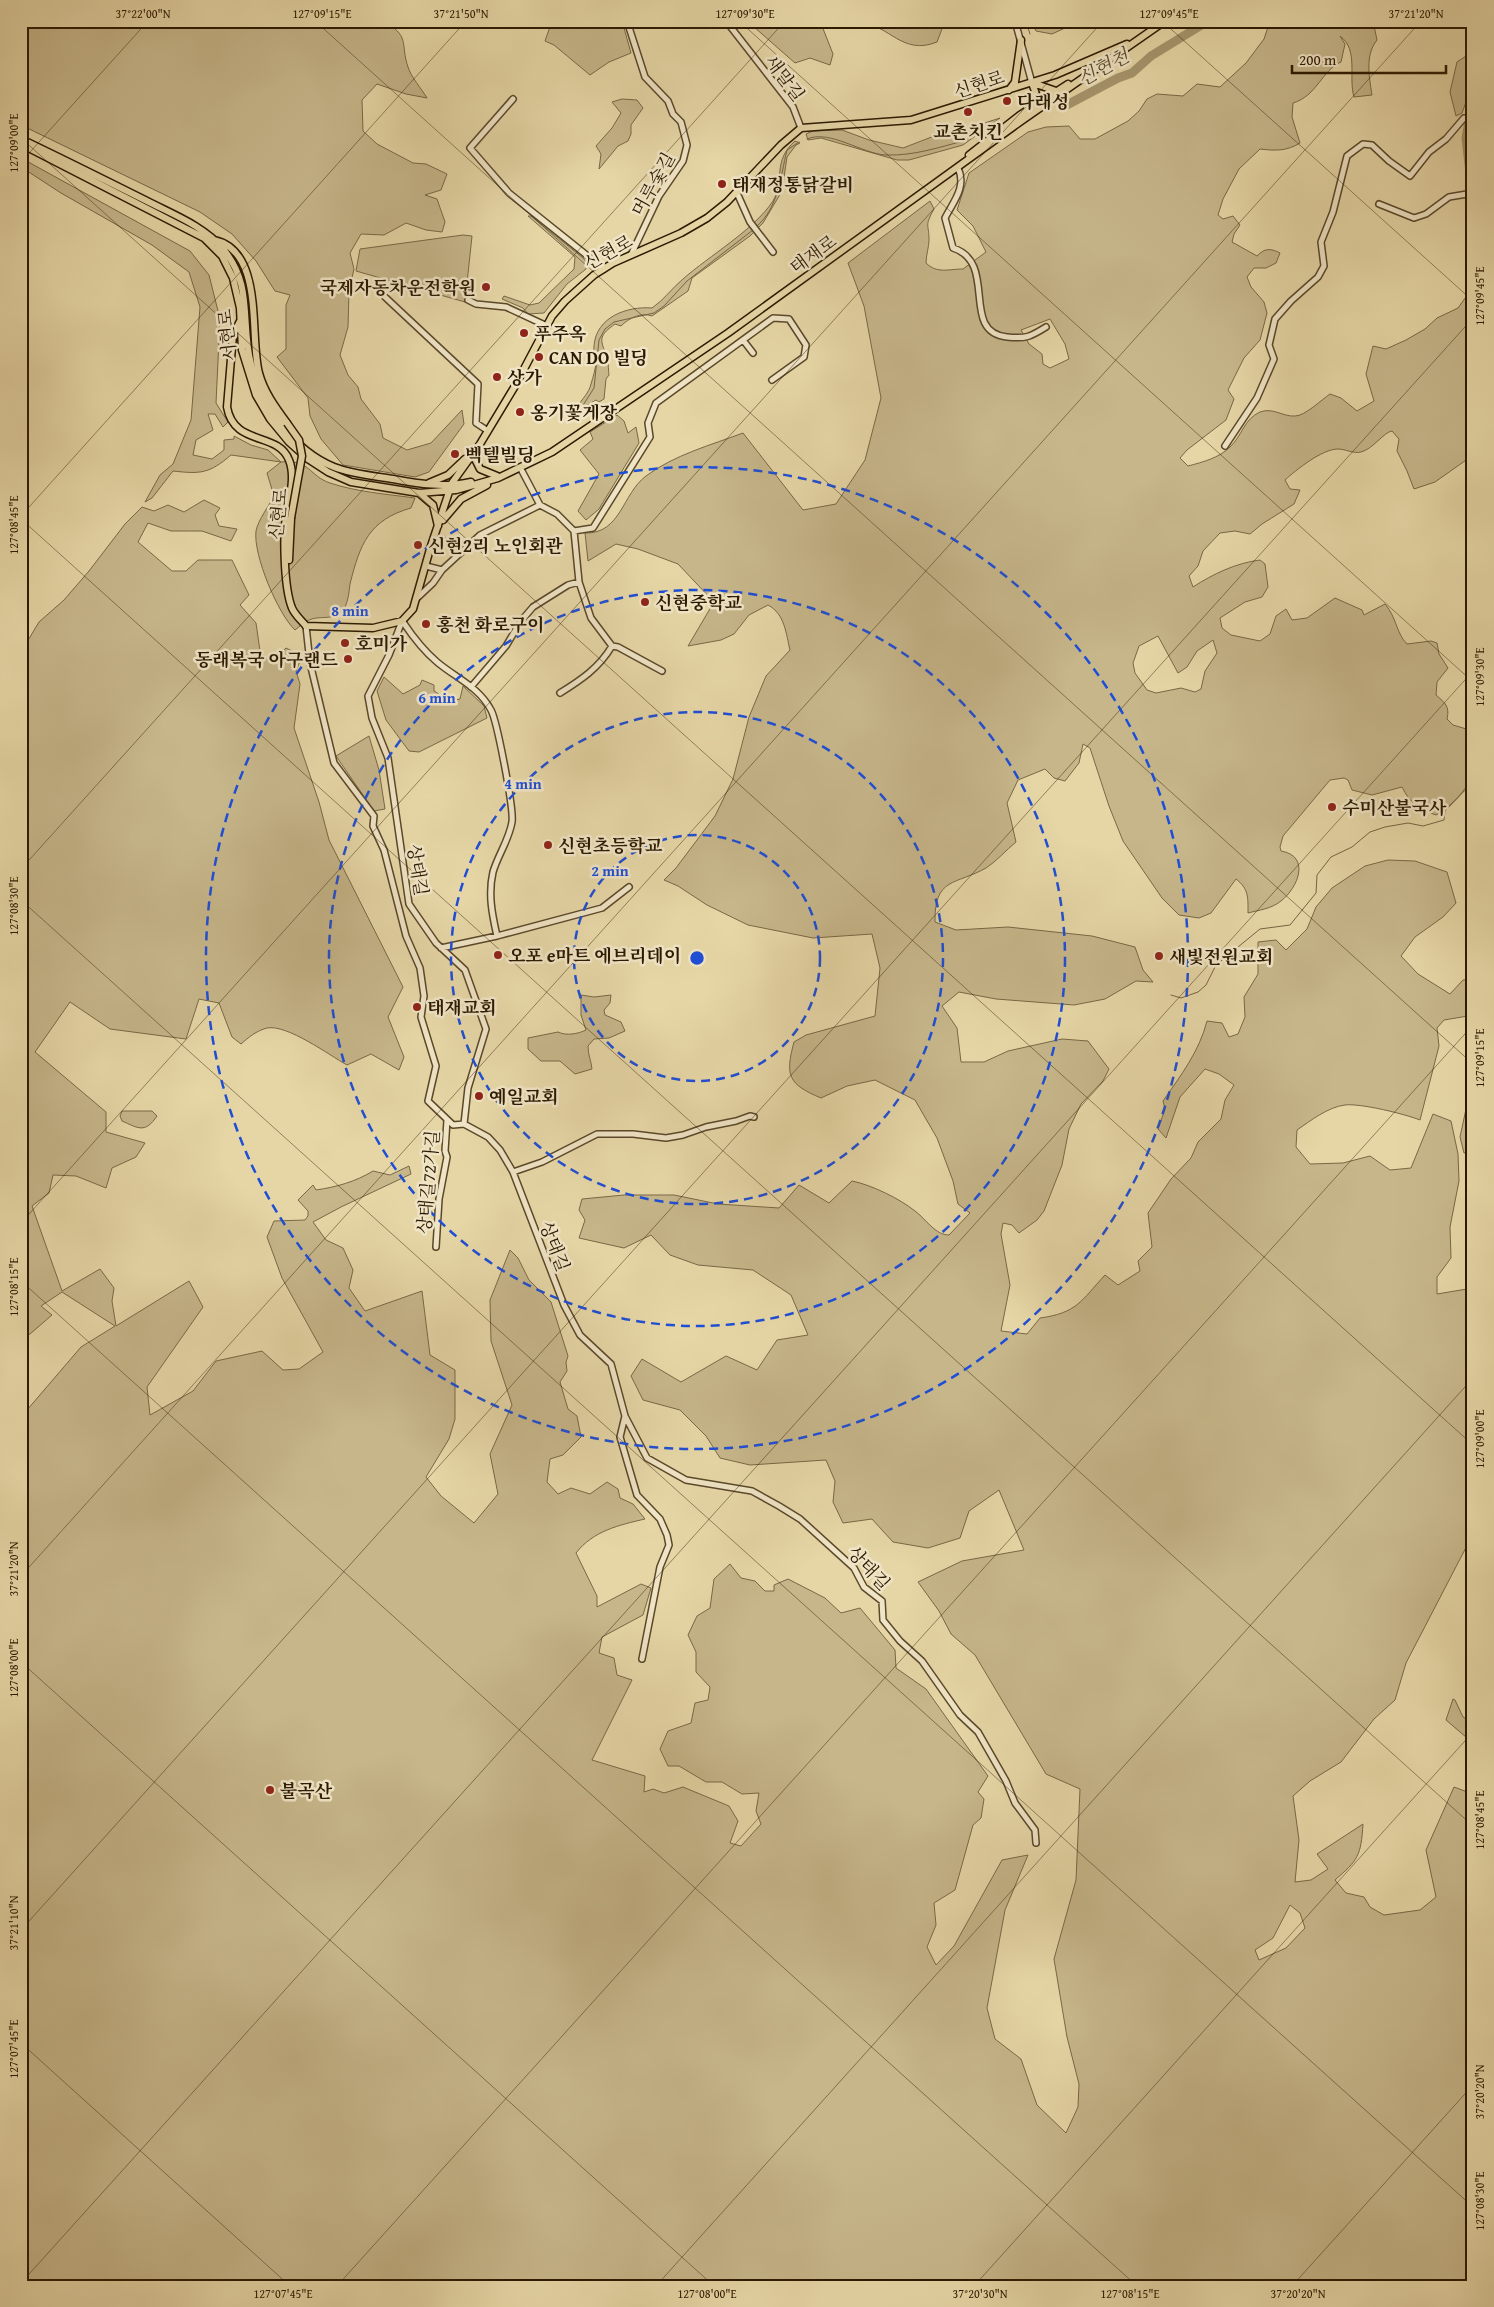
<svg xmlns="http://www.w3.org/2000/svg" width="1494" height="2307" viewBox="0 0 1494 2307" font-family="'Gentium Book Plus','Noto Serif KR',serif">
	<rect width="100%" height="100%" fill="#e6d6a6"/>
	<filter id="stains"><feTurbulence type="fractalNoise" baseFrequency=".004" numOctaves="4"/><feColorMatrix values="0 0 0 0 .2 0 0 0 0 .09 0 0 0 0 .02 0 0 0 .5 -.17"/></filter>
	<radialGradient id="worn" r=".72"><stop offset=".6" stop-color="#630" stop-opacity="0"/><stop offset="1" stop-color="#630" stop-opacity=".3"/></radialGradient>
	<path fill="#c6b68a" stroke="#786846" fill-rule="evenodd" d="M21,21h361c29,14 18,23 26,46 3,10 13,21 19,31l-21,-4 -29,-10 -15,16 1,31 14,13 36,19 13,1 21,10 -6,16 -16,5 12,4 8,23 -3,10 -16,-2 -20,-7 -22,12 -23,-1 -11,19 4,16 -5,22 -1,36 -8,28 8,20 10,12 3,12 19,25 3,14 24,12 24,-7 31,-33 2,14 -35,48 -14,5 -72,-12 -22,-26 -11,-23 -2,-18 -31,-41 9,-8v-44l4,-10 -15,-4 -19,-30 -24,-27 -32,-22 -179,-87z
		M552,21h70l9,32 -22,9 -19,13 -36,-30 -9,-4z
		M752,21h68l13,33 -3,11 -20,-7 -15,5 -41,-36z
		M844,21h101l-8,21c-35,14 -47,-17 -76,-19 -5,-1 -11,1 -16,1z
		M1031,21h49l-28,13 -16,-3z
		M1270,21h103l4,19c-12,15 -8,36 -5,55l-18,2c-6,-20 5,-47 -14,-61l5,8 -4,18c-19,8 -24,34 -48,41l-1,14 8,26c-13,8 -24,8 -40,6l-21,20 -16,30 -5,16 5,4 10,-3 7,9 -6,9 -2,8 25,14c8,-8 13,-8 23,-3l-4,10 -10,5h-12l-7,9 4,10 13,15 3,11 -7,27 -16,18 -16,32 6,9 -8,21 -39,30 -7,8 8,8c15,-4 31,-8 42,-19 12,-11 14,-28 30,-35 13,-5 23,5 35,4 10,0 26,-16 35,-22l11,4 16,13 17,-10 -8,-27 7,-28 13,3 20,-9 19,-11 12,-11 21,-10 15,-21v117c-13,14 -4,37 -4,54l-34,24 -21,7 -7,-18 -10,-20 2,-12 -7,-8c-8,1 -19,18 -31,21 -7,2 -16,-3 -23,-3 -16,0 -42,21 -53,31l5,9 10,1 -6,14 -32,20 -12,10 -15,-3 -15,2 -17,18 -5,15 -9,10 4,11c20,-13 43,-24 67,-27l5,4 3,23 -6,10 -17,5 -25,16 2,10 9,7 29,6 10,-7 6,-18 10,-7 6,11 15,-2 28,-20 27,12 2,5 21,-11c12,14 11,29 22,40l24,-3 6,2 2,11 9,14 -11,14 -1,13c9,8 14,11 11,24l6,6 20,6c0,8 2,39 0,44 -6,14 -23,33 -37,40 -16,-5 -27,-13 -34,-28l-30,8 -20,-5 -4,-10 -4,-2 -14,2 -47,56 -3,11 1,4c30,5 17,37 0,50 -10,8 -22,9 -33,12 0,-15 1,-24 -12,-34l-25,34 -12,5 -20,-3 -17,-17 -39,-57 -14,-35 -19,-58 -7,-4 -4,19 -14,18 -11,-3 -9,-9 -27,11 -11,23 9,39c-10,8 -19,19 -30,26 -30,17 -52,9 -51,54l21,8 52,-3 84,9 43,11 8,23 10,12 -17,-1 -31,18 -31,6 -78,-6 -37,-7 -17,14 15,22 4,34h23l24,-11 54,-12 26,2 21,28 -6,12 -22,23 -12,25 -7,36 -18,46 -7,9 -18,13 -7,-8 -9,-2 -2,11 9,51 -9,46 26,3 13,-16c37,-5 41,-17 65,-43l13,10 22,-14 -2,-10 14,-14 -4,-34 23,-34 20,-21 7,-16 23,-23 4,-19 9,-15 -15,-11 -14,-5 -25,28 -14,41 -8,-9 7,-20 -2,-8c18,-26 36,-49 44,-80l15,2 7,14 9,-3 7,-17 -1,-20 14,-23v-32l18,-2 10,10 21,-21 9,-22 16,-19 33,-22 23,-6 27,1 32,11 9,31 -13,14 -28,20 -14,19 17,18 32,20 13,-14 10,-1v32l-5,5 -24,4 -7,8 2,18 -19,74c-15,-6 -60,-17 -75,-15 -17,2 -35,16 -48,25l-1,17 14,17 33,-1 27,-7 20,14 21,-2 22,-54 18,7 7,33 1,27 -9,46 1,31 -14,19v17l30,-5 6,35v210l-67,129 -11,37 -21,19 -33,43 -31,19 -17,15 6,44 -4,42 16,-2 17,-11 -11,-15 46,-30c-2,32 -5,36 -28,56l11,13 18,4 6,10 14,8 36,-5 16,-13 -10,-47 28,-63 19,7v492h-1452v-869l60,-70 34,-21 -53,-34 -21,14 11,9 -22,19 -9,4v-686l18,-30 25,-22 25,-29 36,-47 17,-17 12,4 14,-6 16,7 20,-12 16,8 -5,7 4,11 18,3 -6,12 -29,-10h-31l-23,-8 -10,19 34,29h14l12,-11h34l17,35 -9,10 16,18 4,28 10,12 16,-15 16,8 -6,15 4,13 -6,44 25,74 10,38 74,147 -15,30 16,40 -5,13 -28,-16 -24,11c-18,-10 -60,-41 -80,-37 -11,3 -18,9 -26,16l-9,-7 -13,-34 -20,-4 -13,40 -76,-10 -40,-27 -35,50 71,60v20l39,11 -9,14 -24,11 -6,20 -30,-12 -23,-1 -4,18 -17,13 30,85 38,-22 14,19 -2,13 4,25 73,-45 14,26 -56,80 3,28 43,-24 23,-30 46,-10 21,19 16,-1 24,-17 -41,-74 -15,-41 7,-16 31,-1 3,-4v-5l-10,-11 15,-15 3,5c20,-3 39,-8 57,-19l17,4 19,-9 2,8 -70,33 -28,15 13,18 17,8 10,22 -4,18 16,23 57,-20 8,64 25,15v49l-6,20 -23,38 15,19 33,27 24,-29 -8,-40 22,-49 -21,-64 -1,-41 20,-50 8,8 11,22 22,22 17,54 -2,6 1,9 -7,11 8,27 9,7 4,21 -18,18 -13,4 -3,23 11,12 13,-6 19,6 17,-12 11,7 2,9 13,6 12,15c-26,6 -52,12 -69,34l21,43v11l44,-23 10,4 -8,27 -41,22 -3,16 15,5 3,17 15,5 -40,80 53,16 -1,16 9,-3 11,4 19,-6 46,19 9,15 -8,22 11,3 20,-22 -5,-13 3,-18 -17,1 -20,-12h-16l-27,-16h-11l-8,-17 8,-18 23,-8 4,-20 13,-3 2,-13 -14,-15v-20l-8,-17 9,-19 13,-8 4,-29 16,-15 11,14 14,3 10,10h9v-6l14,-6 37,19 16,15 19,-5 35,42 1,18 30,21 62,87 -10,16 6,7 -3,19 -8,7 -18,65 -21,13 2,22 -9,22 9,18 18,-19 48,-86 26,-5 -23,55 -18,98 8,31 26,20 16,46 29,28 12,-26 1,-23 -12,-47 -13,-78 22,-79 4,-91 -34,-15 -71,-119 -24,-21 -12,-23 -21,-29 44,-21 62,-11 -25,-60 -30,21 -9,27 -32,10 -35,-6 -21,-23 -29,4 -10,-21 2,-21 -9,-21 -76,5 -30,-7 -14,-22 -26,-26 -37,-10 -12,-24 11,-17 39,23 45,-26 31,14 20,-30 31,-5 -17,-40 -38,-25 -55,-5 -28,-10 -19,-20 -27,13 -45,-10 6,-18 -6,-10 3,-11 42,-4h50l44,9 61,4 20,-23 30,18 23,-22c20,4 48,18 63,30 11,8 20,24 34,24l21,-22 -12,-9 -5,-23 -16,-43 -22,-38 -40,-20 -28,6 -26,12c-33,-14 -36,-22 -27,-56l12,-7 69,-19 5,-48 -8,-34 -59,4 -65,-13 -41,-20 -29,-19 -14,-6 12,-12 39,-52 18,-37 16,-62 17,-41 24,-26c-4,-16 -5,-36 -22,-45l-19,10 -15,19 -13,6 -33,6 26,-44 -36,-38 -40,-15 -22,-5 -28,17 -3,-28c36,1 37,-39 61,-57 28,-21 65,-31 97,-43l60,77 33,-6 29,-44 16,-62 -17,-92 -16,-43 82,-62 4,8c-10,18 -5,14 -5,31 0,7 -3,15 -3,23 11,11 23,6 37,6l23,-17 -13,-26 -16,-16 12,-37 59,-41 18,-5 23,-1 11,13h15l33,-18 11,-10 8,-12 10,-5 26,2 14,-12 23,3 26,-24 18,-24zM1050,319l15,25 4,15 -19,9 -7,-4 -1,-10 -13,-10 -8,-14zM1158,636l20,37 9,-6 10,-16 16,-11 4,13 -12,18 -4,18 -6,3 -14,-4 -25,5 -9,-3 -12,-17 -2,-10 6,-17zM1290,1905l10,8 5,15 -19,20 -27,12 -4,-10 18,-12z
		M1466,56l7,3v24l-11,30 -6,3 -6,-24 7,-30z
		M622,99l15,1 6,8 -12,17v9l-3,7 -10,5 -19,23 2,-15 -5,-8 16,-18 9,-15 -9,-11z
		M1000,118l-37,27 -54,15h-12l-76,-22 -13,2 -2,-6 7,-3 29,-1 27,10 34,8 39,-15 21,-3z
		M795,141l5,2 -4,2 -9,12 -5,34 -19,32 -13,13 -58,42 -4,13 -36,25c-11,-4 -23,2 -31,10l-6,-2c-15,11 -16,14 -9,30 3,7 2,15 3,21l-3,4 -2,20 -5,3 -3,-2 -15,9 -4,-2c5,-8 12,-14 14,-23 2,-7 5,-16 5,-23 0,-5 -3,-10 -2,-15 2,-29 33,-40 58,-38 12,-8 20,-20 31,-29 26,-23 71,-49 90,-78 12,-20 -1,-40 22,-60z
		M21,158l169,93 19,24 11,44 -4,84 12,19 -5,5 -8,-13h-7l5,16 -17,10 -3,15 19,4 12,-9v-10l10,-1v-3l17,9 17,5 13,12c29,-3 28,14 49,21 27,9 56,11 85,15l-4,10c-42,12 -51,36 -61,76 -1,8 -2,20 -7,26 -10,12 -23,4 -36,11 -4,2 -8,6 -12,9 -17,-16 -42,-75 -39,-99 2,-11 13,-25 18,-35l-7,-23 14,-11 -50,-7c-22,19 -31,19 -58,16l-21,27 -7,4 15,-27 13,-11 18,-44 9,-113 -11,-35 -37,-27 -91,-52 -40,-26z
		M528,216h3l52,42 4,5 -1,6 -19,15 -23,29 -16,1 -5,-6 -21,-9 2,-3 26,9 9,-2 35,-34 1,-12z
		M463,235l9,1 -7,66 -109,-31 4,-22z
		M617,415l7,6 4,12 8,-6 3,16 -40,66 -13,11 -8,-9 21,-37 -19,-24 13,-11 -3,-7z
		M384,677l19,17 17,-9 2,-5 12,5v6l16,10 10,-2 3,-13 21,20 3,12 -68,34 -10,-1 -23,-31 -9,-29z
		M369,736l10,34 6,39 -11,2 -38,-55z
		M581,995l13,2 17,-2 -1,8 -6,7 1,5 16,7 4,9 -16,7 -15,1 -6,7c0,9 3,14 4,23l-17,5 -15,-13h-19l-13,-12v-11l30,-6c8,4 20,2 28,-2l-5,-15z
		M1473,1108v43l-9,2 -4,-16 6,-28z
		M122,1111h30l5,5c-12,18 -19,12 -35,5l-2,-5z
		M1453,1699l2,1 8,17 10,6v20l-27,-23z"/>
	<g fill="none" stroke-linecap="round" stroke-linejoin="round">
		<path stroke="#756442" stroke-width="1" d="M1026,21l4,13
			M807,139c23,-10 55,15 79,16 28,1 54,-8 81,-15
			M756,227c23,-20 24,-49 31,-77l12,-8
			M580,410l14,-22 5,-48 6,-11 9,-7 40,-9 10,-7 23,-25 66,-51
			M1171,995l10,3 17,-6 8,-7 10,-20 44,-36 30,-4 26,-32 1,-18 14,-18 21,-10 18,-15 15,-5 23,-4 15,3 21,-6 1,-9 28,-29"/>
		<path stroke="#a6966e" stroke-width="9" d="M1473,99l-7,39 4,35 3,4
			M1063,107l55,-29 14,-5 19,-17 57,-35"/>
		<g stroke="#5a482a" stroke-width="8">
			<path id="minor" d="M627,21l18,56 23,24 5,13 8,8 6,23 -4,16 -24,35 -28,59
				M726,21l67,86 8,21
				M1015,21l17,62
				M513,99l-43,49 39,45 95,76
				M958,168c9,19 -5,34 -13,50l8,30c46,15 6,84 54,89 19,2 23,0 39,-10
				M737,193l13,29 23,30
				M1379,204l35,14 12,-4 23,-17 18,-3 6,-4
				M385,297l93,87 -2,39 12,8
				M468,300l8,4 30,3 41,19
				M743,340l10,13
				M1225,446l32,-48 17,-39 -5,-14 6,-26 16,-18 27,-24 6,-11 -3,-24 12,-30 14,-56 16,-12 9,1 17,16 21,15 19,-24 17,-13 18,-21h9
				M522,471l18,34 17,9 17,17 5,51 12,36 21,28 6,1 44,24
				M574,531l19,-3 57,-91 -2,-14 8,-20 117,-85 16,1 17,26 -2,12 -32,23
				M426,566l16,4
				M416,599l17,-16 9,-13 38,-35 60,-30
				M402,621l-13,34 -21,41 4,22 16,40 21,146 27,39 29,27 21,59 -18,59 -4,36 24,13 12,13 13,22 51,133 16,30 31,29 14,52 -5,21 17,58 23,24 7,16 2,10 -9,22 -18,92
				M403,622c10,15 21,29 34,40 19,16 42,25 54,48 6,11 23,99 21,112 -3,18 -14,33 -19,50 -5,22 -1,42 4,64
				M306,626l4,37 24,100 40,53 -1,10 11,24 22,86 14,32 4,28 -3,21 15,49 -8,35 25,24 11,-1
				M471,687l35,-41 15,-25 12,-14 35,-22 11,-3
				M560,693c21,-13 39,-25 52,-47
				M441,948l56,-12 105,-28 27,-21
				M513,1172l29,-10 55,-28h36l33,4 17,-3 23,-8 30,-6 14,-5 4,1
				M436,1247l3,-48 8,-42 -2,-6 2,-31
				M625,1416l22,42 39,22 66,11 27,15 21,13 54,49 10,19 18,14 1,19 17,21 22,20 38,54 18,17 28,49 9,22 20,27 1,13"/>
		</g>
		<g stroke="#2b1901" stroke-width="9">
			<path id="major" d="M1033,83l26,9
				M1009,90l6,-8 6,-42
				M1027,108l9,-14 -4,-11
				M21,139c42,20 84,41 126,62 25,13 57,25 76,48 31,37 17,73 28,115 10,41 43,87 83,103 18,7 40,9 59,12 26,5 52,9 78,3
				M21,144l183,94 18,18 11,22 7,30 2,42 14,45 14,24 19,23 19,17 20,13 23,10 68,11 37,-3 42,-12 54,-26 176,-119 296,-214 141,-98
				M969,155l51,-40 48,-31
				M214,240c51,11 35,96 45,133 5,19 17,35 28,50
				M240,321l-7,14 -6,72c7,40 51,24 62,53 7,17 0,39 -3,57 -3,21 -2,71 6,91 3,7 9,12 14,18l67,2 29,-7 11,-12 17,-60 22,-66 28,-39 35,-58 37,-70 13,-15 29,-26 19,-12 68,-30 26,-15 20,-16 54,-57 20,-17 110,-8 144,-45 72,-31
				M480,447l-4,14 4,8 17,7
				M429,483l19,-8 17,-16
				M419,493l14,12 5,21
				M443,520l18,-21 26,-14
				M289,560l2,-42"/>
		</g>
		<use href="#minor" stroke="#efe4c5" stroke-width="5"/>
		<use href="#major" stroke="#e6d6a6" stroke-width="6"/>
		<g stroke="#2b1901" stroke-width="9" stroke-linecap="butt">
			<path id="major-bridge" d="M287,423l12,17 3,16 -11,62"/>
		</g>
		<use href="#major-bridge" stroke="#e6d6a6" stroke-width="6"/>
	</g>
	<path fill="none" stroke="#2b1901" stroke-width="1" stroke-opacity="0.45" d="M315,21l1158,1043M739,21l734,661M1162,21l311,280M21,138l1452,1307M21,162l127,-141M21,516l445,-495M21,519l1452,1307M21,869l764,-848M21,900l1452,1307M21,1223l1082,-1202M21,1281l1116,1005M21,1576l1400,-1555M21,1662l693,624M21,1930l1452,-1612M21,2043l269,243M21,2283l1452,-1612M337,2286l1136,-1261M656,2286l817,-908M974,2286l499,-554M1292,2286l181,-201"/>
	<g fill="none" stroke="#1d4ed8" stroke-width="2.5" stroke-dasharray="9 6">
		<circle cx="697" cy="958" r="123"/>
		<circle cx="697" cy="958" r="246"/>
		<circle cx="697" cy="958" r="368"/>
		<circle cx="697" cy="958" r="491"/>
	</g>
	<g fill="#8f2418" stroke="#efe4c5" stroke-width="2">
		<circle cx="1007" cy="101" r="5"/>
		<circle cx="968" cy="112" r="5"/>
		<circle cx="722" cy="184" r="5"/>
		<circle cx="486" cy="287" r="5"/>
		<circle cx="524" cy="333" r="5"/>
		<circle cx="539" cy="357" r="5"/>
		<circle cx="497" cy="377" r="5"/>
		<circle cx="520" cy="412" r="5"/>
		<circle cx="455" cy="454" r="5"/>
		<circle cx="418" cy="545" r="5"/>
		<circle cx="645" cy="602" r="5"/>
		<circle cx="426" cy="624" r="5"/>
		<circle cx="345" cy="643" r="5"/>
		<circle cx="348" cy="659" r="5"/>
		<circle cx="1332" cy="807" r="5"/>
		<circle cx="548" cy="845" r="5"/>
		<circle cx="498" cy="955" r="5"/>
		<circle cx="1159" cy="956" r="5"/>
		<circle cx="417" cy="1007" r="5"/>
		<circle cx="479" cy="1096" r="5"/>
		<circle cx="270" cy="1790" r="5"/>
	</g>
	<g text-anchor="middle" dominant-baseline="central" stroke-width="5" stroke-linejoin="round" paint-order="stroke">
		<g font-size="18" fill="#2b1901" stroke="#efe4c5">
			<text transform="translate(785 78) rotate(53)">새말길</text>
			<text transform="translate(979 84) rotate(-18)">신현로</text>
			<text transform="translate(653 184) rotate(-61)">머루숯길</text>
			<text transform="translate(608 252) rotate(-29)">신현로</text>
			<text transform="translate(813 254) rotate(-36)">태재로</text>
			<text transform="translate(227 335) rotate(-96)">서현로</text>
			<text transform="translate(278 514) rotate(-84)">신현로</text>
			<text transform="translate(418 870) rotate(81)">상태길</text>
			<text transform="translate(428 1182) rotate(-85)">상태길72가길</text>
			<text transform="translate(555 1246) rotate(69)">상태길</text>
			<text transform="translate(869 1568) rotate(47)">상태길</text>
		</g>
		<g font-size="18" font-weight="bold" fill="#2b1901" stroke="#efe4c5" text-anchor="start">
			<text x="1017" y="101">다래성</text>
			<text x="968" y="131" text-anchor="middle">교촌치킨</text>
			<text x="732" y="184">태재정통닭갈비</text>
			<text x="476" y="287" text-anchor="end">국제자동차운전학원</text>
			<text x="534" y="333">푸주옥</text>
			<text x="549" y="357">CAN DO 빌딩</text>
			<text x="507" y="377">상가</text>
			<text x="530" y="412">옹기꽃게장</text>
			<text x="465" y="454">벡텔빌딩</text>
			<text x="428" y="545">신현2리 노인회관</text>
			<text x="655" y="602">신현중학교</text>
			<text x="436" y="624">홍천 화로구이</text>
			<text x="355" y="643">호미가</text>
			<text x="338" y="659" text-anchor="end">동래복국 아구랜드</text>
			<text x="1342" y="807">수미산불국사</text>
			<text x="558" y="845">신현초등학교</text>
			<text x="508" y="955">오포 e마트 에브리데이</text>
			<text x="1169" y="956">새빛전원교회</text>
			<text x="427" y="1007">태재교회</text>
			<text x="489" y="1096">예일교회</text>
			<text x="280" y="1790">불곡산</text>
		</g>
		<g font-size="19" font-style="italic" fill="#5c4b2d" stroke="#efe4c5">
			<text transform="translate(1103 67) rotate(-29)">신현천</text>
		</g>
	</g>
	<circle cx="697" cy="958" r="8" fill="#1d4ed8" stroke="#efe4c5" stroke-width="2.5"/>
	<g font-size="15" text-anchor="middle" font-weight="bold" fill="#1d4ed8" stroke="#efe4c5" stroke-width="5" stroke-linejoin="round" paint-order="stroke">
		<text x="350" y="616">8 min</text>
		<text x="437" y="703">6 min</text>
		<text x="523" y="789">4 min</text>
		<text x="610" y="876">2 min</text>
	</g>
	<rect width="1494" height="2307" fill="none" stroke="#e6d6a6" stroke-width="55"/>
	<path d="M1292 65v8h154v-8" fill="none" stroke="#2b1901" stroke-width="2.5"/>
	<text x="1299" y="65" font-size="15" fill="#2b1901" stroke="#efe4c5" stroke-width="4" paint-order="stroke">200 m</text>
	<rect x="28" y="28" width="1438" height="2252" fill="none" stroke="#2b1901" stroke-width="2"/>
	<g font-size="12" text-anchor="middle" fill="#2b1901">
		<text x="143" y="18">37°22'00"N</text>
		<text x="322" y="18">127°09'15"E</text>
		<text x="461" y="18">37°21'50"N</text>
		<text x="745" y="18">127°09'30"E</text>
		<text x="1169" y="18">127°09'45"E</text>
		<text x="1416" y="18">37°21'20"N</text>
		<text transform="translate(14 143) rotate(-90)" y="4">127°09'00"E</text>
		<text transform="translate(1480 296) rotate(-90)" y="4">127°09'45"E</text>
		<text transform="translate(14 525) rotate(-90)" y="4">127°08'45"E</text>
		<text transform="translate(1480 677) rotate(-90)" y="4">127°09'30"E</text>
		<text transform="translate(14 906) rotate(-90)" y="4">127°08'30"E</text>
		<text transform="translate(1480 1058) rotate(-90)" y="4">127°09'15"E</text>
		<text transform="translate(14 1287) rotate(-90)" y="4">127°08'15"E</text>
		<text transform="translate(1480 1439) rotate(-90)" y="4">127°09'00"E</text>
		<text transform="translate(14 1569) rotate(-90)" y="4">37°21'20"N</text>
		<text transform="translate(14 1668) rotate(-90)" y="4">127°08'00"E</text>
		<text transform="translate(1480 1820) rotate(-90)" y="4">127°08'45"E</text>
		<text transform="translate(14 1923) rotate(-90)" y="4">37°21'10"N</text>
		<text transform="translate(14 2049) rotate(-90)" y="4">127°07'45"E</text>
		<text transform="translate(1480 2092) rotate(-90)" y="4">37°20'20"N</text>
		<text transform="translate(1480 2201) rotate(-90)" y="4">127°08'30"E</text>
		<text x="283" y="2298">127°07'45"E</text>
		<text x="707" y="2298">127°08'00"E</text>
		<text x="980" y="2298">37°20'30"N</text>
		<text x="1130" y="2298">127°08'15"E</text>
		<text x="1298" y="2298">37°20'20"N</text>
	</g>
	<rect width="100%" height="100%" filter="url(#stains)"/>
	<rect width="100%" height="100%" fill="url(#worn)"/>
</svg>
